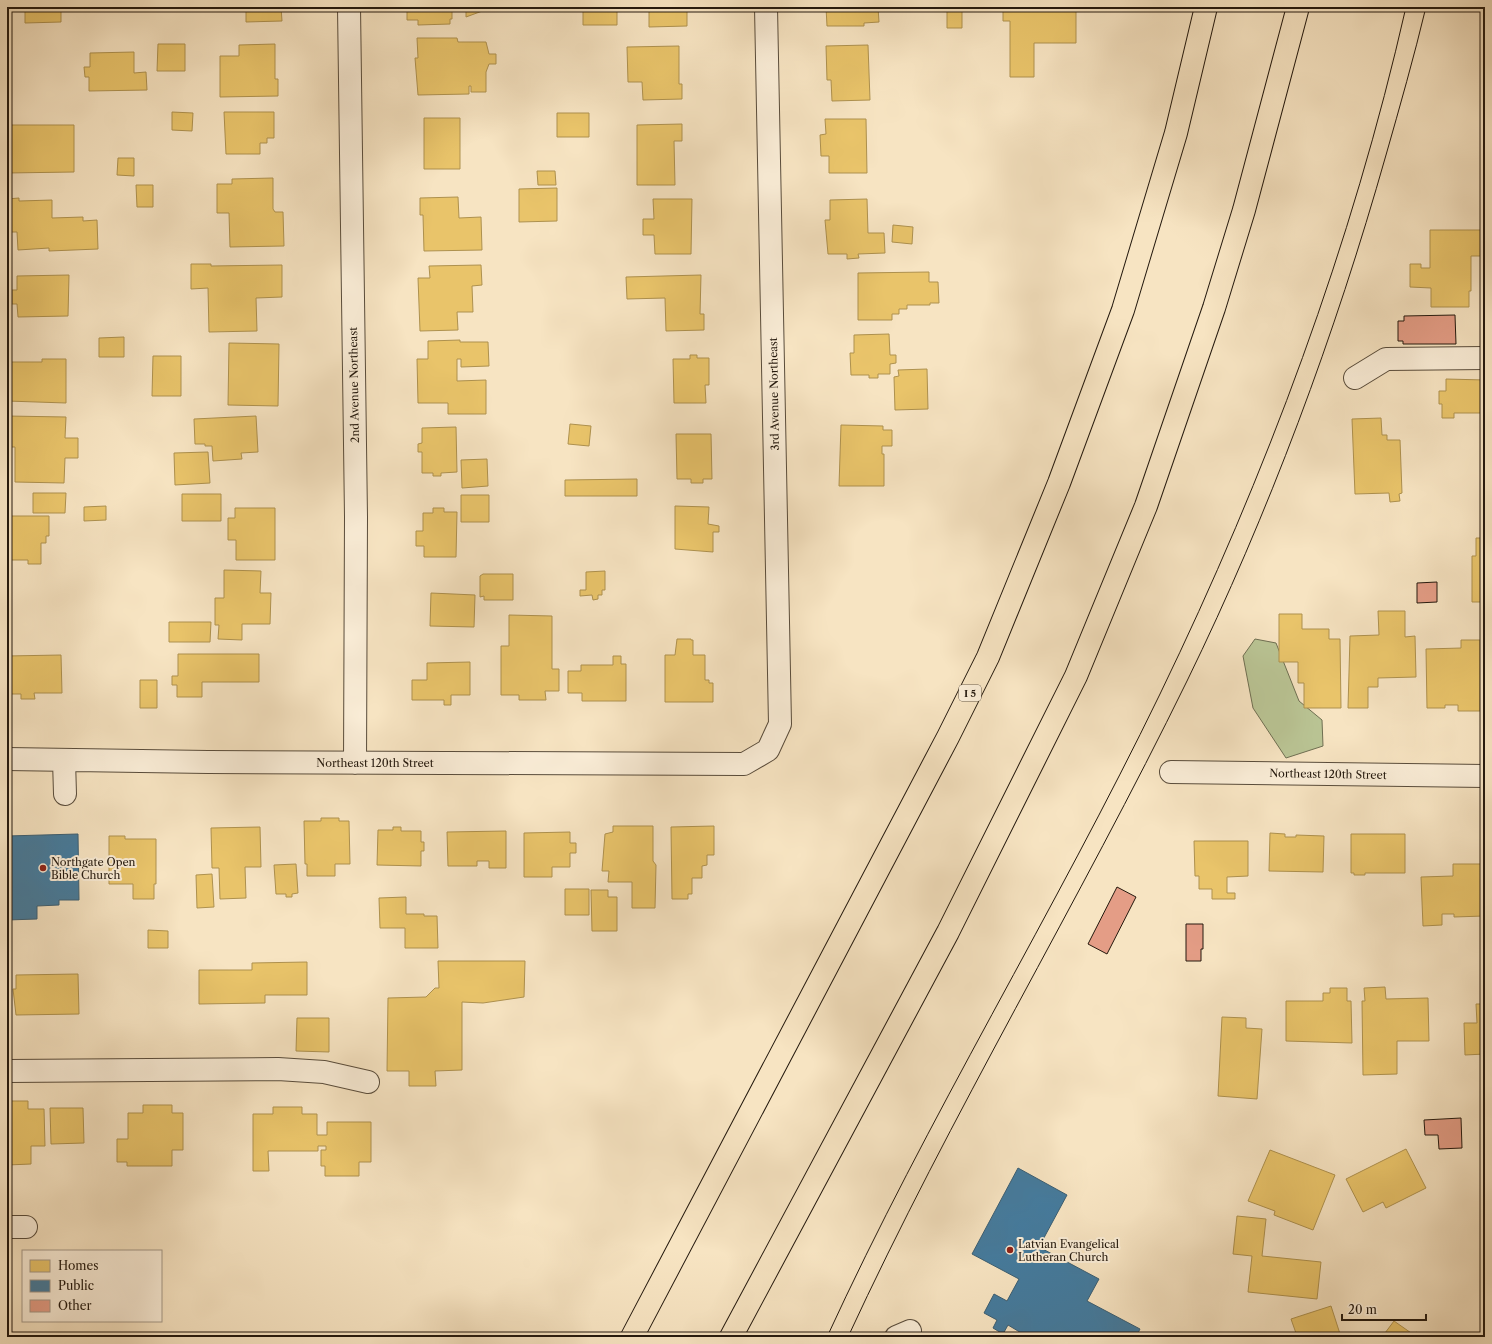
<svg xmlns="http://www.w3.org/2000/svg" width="1492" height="1344" viewBox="0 0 1492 1344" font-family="'Libre Caslon Text',serif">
	<rect width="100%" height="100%" fill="#f7e4c2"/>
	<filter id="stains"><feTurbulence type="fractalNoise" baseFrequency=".005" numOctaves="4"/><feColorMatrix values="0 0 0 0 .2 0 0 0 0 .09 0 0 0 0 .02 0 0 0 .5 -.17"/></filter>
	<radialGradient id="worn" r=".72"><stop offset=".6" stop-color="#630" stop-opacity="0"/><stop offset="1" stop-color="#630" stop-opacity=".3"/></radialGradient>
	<path fill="#bac595" stroke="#6f6f52" d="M1255,639l21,4 23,58 23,19 1,26 -37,12 -33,-50 -10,-52z"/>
	<path fill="#e9c46a" stroke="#ae914e" d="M10,7h51v15l-36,1v-13h-15z
		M195,7h15h-3v4h-12z
		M246,7h35l1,14 -36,1z
		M407,7h45v12h-2v5l-32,1v-5h-11z
		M466,7h19v3l-19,7z
		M583,7h34v18h-34z
		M649,7h38v19l-38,1z
		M826,7h52l1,15 -15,1v3h-37z
		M947,7h15v21h-15z
		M1003,7h73v36h-42v34h-24v-56h-7z
		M417,38h40l1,4h28l3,12h7v10h-7l-3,8v20h-15v-6h-2v8l-51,1 -3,-37h3z
		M158,44h27v27h-28z
		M275,44v35h3v17l-58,1v-41h19v-11z
		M868,45l2,55 -38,1 -1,-21h-4l-1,-34z
		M679,46v38h3v15l-39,1 -1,-18h-14l-1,-35z
		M134,52v21l12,-1 1,18 -58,1v-14h-4l-1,-10h6v-14z
		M172,112l21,1 -1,18 -20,-1z
		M224,112h50v26h-7v5h-7v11h-34z
		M557,113h32v24h-32z
		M424,118h36v51h-36z
		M825,119h41l1,54h-38v-17h-8l-1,-21 6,-1z
		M682,124v17h-8l1,44h-38v-60z
		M7,125h67v47l-67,1z
		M118,158h16v18l-17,-1z
		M537,171h18l1,14h-18z
		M273,178v31l2,3h8l1,34 -54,1 -1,-34h-12v-29h15v-5z
		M136,185h17v22h-16z
		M557,188v33l-38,1v-33z
		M458,197l1,21 22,-1 1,33 -58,1 -1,-36h-3v-17z
		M19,198v3l33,-1v18l31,-1v4l14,-1 1,29 -49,2v-3l-31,2 -1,-18h-9l-1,-33z
		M653,199h39l-1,55h-36l-1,-19h-11v-16h11z
		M867,199l1,34h16l1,20 -27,1 1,4 -12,1v-5h-19l-3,-34h5v-20z
		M893,225l20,2 -1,17 -20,-2z
		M1430,230h53v26h-12v35h-2v16h-38v-19l-21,-1v-23h11v4h9z
		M191,264h20v2l71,-1v32l-26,1 1,33 -48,1 -1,-44 -17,1z
		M481,265l1,20 -10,1 1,26h-16l1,18 -38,1 -2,-53h12l-1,-12z
		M929,272v10h9l1,21h-9v2h-23v4h-8v5h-7v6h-34v-47z
		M69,275l-1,41 -50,1 -1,-13h-5v-14h5v-14z
		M701,275l-1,39h4v16l-38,1 -1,-33 -38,1 -1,-22z
		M889,334l1,21h6v8l-6,1v10h-12v4h-9v-3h-18l-1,-22h4v-18z
		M124,337v20h-25v-19z
		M460,340v2h28l1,24 -28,1v-8h-4v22l29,-1v34h-38v-11h-30l-1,-44h11v-18z
		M229,343l50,1 -1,62 -50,-1z
		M690,355h7v3h12v27h-4l1,18h-32l-1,-44h17z
		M153,356h28v40h-29z
		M42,359h24v44l-59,-2v-39h35z
		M927,369l1,40 -33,1 -1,-33 5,-1 -1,-6z
		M1446,379l39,1v33h-31v5h-12v-14h-3v-13h7z
		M7,416l59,1 -1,21h13v20h-13l-1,25 -49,-1v-35h-8z
		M256,416l2,36 -17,1 1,6 -29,2 -1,-15h-7v-2h-10l-1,-25z
		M1381,418l1,17h5v5h13l2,53 -3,1 1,7 -10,1 -1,-9 -34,1 -3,-75z
		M570,424l21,2 -2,20 -21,-2z
		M841,425l42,1v4h9v16h-10v8h2v32h-45z
		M456,427l1,45 -16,1v3h-8v-3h-11v-21h-4v-8l4,-1v-15z
		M676,434h35l1,45h-9v4h-12v-4h-14z
		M208,452l2,31 -35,2 -1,-32z
		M487,459l1,27 -26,2 -1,-28z
		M637,479v17h-72v-16z
		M33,493h33l-1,20h-32z
		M182,494h39v27h-39z
		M461,495h28v27h-28z
		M106,506v14l-22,1v-14z
		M675,506l34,1 -1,17 11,2v6h-6v20l-38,-3z
		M235,508h40v52h-39v-20h-8v-22h7z
		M433,508h11v4h13l-1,45h-32v-11h-8v-15h7v-18h10z
		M7,516h42v20h-3v7h-5v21h-13v-4h-21z
		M1476,538h9v64h-13v-46h4z
		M224,570l37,1 -1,22h11l-1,31h-28v16l-24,-1 1,-14h-4v-27h9z
		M605,571v19h-3v5h-4v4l-5,1 -1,-5 -12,1v-6h6v-18z
		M483,574h30v26h-29v-4l-4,1v-21z
		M431,593l44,2 -1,32 -44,-1z
		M1378,611h27v26l10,-1 1,41 -38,1v9h-10v21h-20l2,-72 29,-1z
		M1279,614h23v15h27v10h11l1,69h-37v-25h-6v-21h-19z
		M509,615l43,1v53h7v22h-14l1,9h-27v-5h-18v-49h8z
		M169,622h42l-1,20h-41z
		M677,639h14v1h2v15h12v25h4v3h4v19h-48v-47h10z
		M1461,640h19v71h-22v-6h-13v3h-18l-1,-59 35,-1z
		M178,654h81v28h-57v15h-25v-12h-5v-9h6z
		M61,655l1,38h-28l1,6h-14v-5h-14v-38z
		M613,656h8v8h5v37h-44v-8h-14v-22h13v-6h32z
		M470,662v33h-19v10h-7v-5h-32v-20h15v-17z
		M140,680h17v28h-17z
		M321,818h18v3h10l1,43h-15v12h-28v-12h-2l-1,-43h17z
		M613,826h40v35l3,4 -1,43h-23v-26h-24l1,-11h-7l3,-37 8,-2z
		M714,826v29h-7v10l-5,1v12h-10v16h-4v5h-16l-1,-72z
		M260,827l1,40h-16l1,31 -26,1 -1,-31h-7l-1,-40z
		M393,827h8v4h20v11h3v9h-3v15l-44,-1 1,-35h15z
		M506,831v37h-17v-7h-12v5h-29l-1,-34z
		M570,832v11h6v10h-6v14h-18v10h-28v-44z
		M1270,833l15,1v3h11v-2l28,1 -1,36 -54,-1z
		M1351,834h54v39h-40v2h-11v-2h-3z
		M109,836h16v3h31v45h-2v15h-21v-15h-24z
		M1194,841h54v35l-21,1v16h8v6h-23v-10h-13v-13h-4z
		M296,864l2,29 -6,1v3h-6v-3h-10l-2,-29z
		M1453,864h29l2,52 -30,1v-3h-12v11l-19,1 -2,-49 32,-1z
		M212,874l2,33 -17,1 -1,-33z
		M565,889h24v26h-24z
		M591,890h17v7h9v34h-25z
		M406,897v17h18v2h13l1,32h-33v-20h-25l-1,-30z
		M148,930l20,1v17h-20z
		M438,961h87l-1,36 -41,6 -21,-1v68l-27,1 1,15h-27v-15h-22l1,-73 38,-1 9,-9h4z
		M307,962v33h-42v8l-66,1v-34h53v-7z
		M78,974l1,40 -63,1 -3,-26h3v-14z
		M1385,987l1,12 42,-1 1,43h-32v33l-34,1 -1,-74h3l-1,-13z
		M1330,988h17v13h4l1,42 -66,-2v-40h37v-8h7z
		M1476,1004h9v50l-20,1 -1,-32h13z
		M1222,1017l24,1v10l16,1 -5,70 -39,-3z
		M297,1018h32v34l-33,-1z
		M7,1101h21v8h16l1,37h-14v18l-24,1z
		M143,1105h29v8h11v37h-11v16h-45v-4h-10v-23h11v-26h15z
		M273,1107h29v7h15v21h10v-13h44v40h-12v14h-34v-10h-4v-16h5v-4h-8v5h-50l1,20h-16v-57h20z
		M50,1108h33l1,35 -33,1z
		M1406,1149l20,39 -40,20 -3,-6 -20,10 -17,-33z
		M1270,1150l65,25 -22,55 -39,-15 1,-4 -27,-10z
		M1237,1216l29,3 -4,37 59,6 -4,37 -69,-7 4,-36 -19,-2z
		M1331,1306l10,31h-45l1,-1 -6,-17z
		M1394,1321l20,14 2,-3 8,5h-42z"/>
	<path fill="#457b9d" stroke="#3b5e72" d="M78,834l1,66h-20v5l-22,1v13l-30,1v-84z
		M1018,1168l49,27 -28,52 60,32 -12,22 53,28 -4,8h-108l-20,-12 -5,9 -10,-6 4,-8 -13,-7 10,-19 13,7 12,-22 -47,-25z"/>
	<path fill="#e49d86" stroke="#24190e" d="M1455,315l1,29h-53v-3h-5v-20h6v-5z
		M1437,582v20l-20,1v-20z
		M1117,887l19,10 -29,57 -19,-10z
		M1186,924h17v25h-2v12h-15z
		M1461,1118l1,30 -23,1 -1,-14h-13l-1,-15z"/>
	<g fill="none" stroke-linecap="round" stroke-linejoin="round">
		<g stroke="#594c3b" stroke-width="24">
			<path id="minor" d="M349,7l7,510 -1,246
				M1355,378l31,-19 99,-1
				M7,759l201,3 536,2 24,-14 12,-26 -14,-717
				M64,760l1,34
				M1171,772l314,4
				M7,1071l271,-2 46,3 44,10
				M7,1227h19
				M896,1337l14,-6"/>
		</g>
		<g stroke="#24190e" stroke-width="24">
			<path id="highway" d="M632,1337l316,-600 40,-80 71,-174 64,-173 53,-177 30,-126
				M731,1337l217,-405 128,-256 70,-170 68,-198 30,-98 54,-203"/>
		</g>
		<path stroke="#24190e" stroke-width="2.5" stroke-dasharray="3 2" stroke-linecap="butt" d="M7,795h1
			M280,1332v5
			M312,1332v5
			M344,1332v5
			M248,1333v4"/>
		<use href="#minor" stroke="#faedd7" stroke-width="22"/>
		<use href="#highway" stroke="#f7e4c2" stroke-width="22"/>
		<path stroke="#24190e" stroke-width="1" d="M827,1337c101,-220 228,-426 333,-643 106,-219 192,-449 246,-687
			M848,1337c103,-223 231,-435 339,-656 82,-168 148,-346 199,-526 14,-49 28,-98 40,-148"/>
	</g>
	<g fill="#8f2418" stroke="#faedd7" stroke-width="1.5">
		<circle cx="43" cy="868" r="4"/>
		<circle cx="1010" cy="1250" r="4"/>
	</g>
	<g text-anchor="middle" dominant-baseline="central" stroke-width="4" stroke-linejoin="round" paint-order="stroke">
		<rect fill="#faedd7" stroke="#64594a" stroke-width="1" x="959" y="685" width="22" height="16" rx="3"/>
		<g font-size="10" font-weight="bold" fill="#24190e">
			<text x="970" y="693">I 5</text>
		</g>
		<g font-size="11" fill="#24190e" stroke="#faedd7">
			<text transform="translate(354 385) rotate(-91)">2nd Avenue Northeast</text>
			<text transform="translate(774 394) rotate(-91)">3rd Avenue Northeast</text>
			<text x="375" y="763">Northeast 120th Street</text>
			<text transform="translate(1328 774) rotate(1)">Northeast 120th Street</text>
		</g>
		<g font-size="11" fill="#24190e" stroke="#faedd7" text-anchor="start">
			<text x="51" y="862">Northgate Open<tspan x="51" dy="13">Bible Church</tspan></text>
			<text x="1018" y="1244">Latvian Evangelical<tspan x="1018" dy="13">Lutheran Church</tspan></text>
		</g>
	</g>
	<rect width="1492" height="1344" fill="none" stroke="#f7e4c2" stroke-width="24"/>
	<rect x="8" y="8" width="1476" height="1328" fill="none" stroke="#24190e" stroke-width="2"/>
	<rect x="12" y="12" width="1468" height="1320" fill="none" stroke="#24190e"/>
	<rect x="22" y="1250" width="140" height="72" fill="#faedd7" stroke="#a49887"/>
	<rect x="30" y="1260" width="20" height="12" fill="#e9c46a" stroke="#a49887"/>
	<text x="58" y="1270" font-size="12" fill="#24190e">Homes</text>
	<rect x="30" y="1280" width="20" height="12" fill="#457b9d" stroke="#a49887"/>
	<text x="58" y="1290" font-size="12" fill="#24190e">Public</text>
	<rect x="30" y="1300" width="20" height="12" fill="#e49d86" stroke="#a49887"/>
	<text x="58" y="1310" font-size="12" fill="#24190e">Other</text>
	<path d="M1342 1314v6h84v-6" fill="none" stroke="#24190e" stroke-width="2"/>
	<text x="1348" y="1314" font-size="12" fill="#24190e" stroke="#faedd7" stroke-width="3" paint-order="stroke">20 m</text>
	<rect width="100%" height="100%" filter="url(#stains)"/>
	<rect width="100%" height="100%" fill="url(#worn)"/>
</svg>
